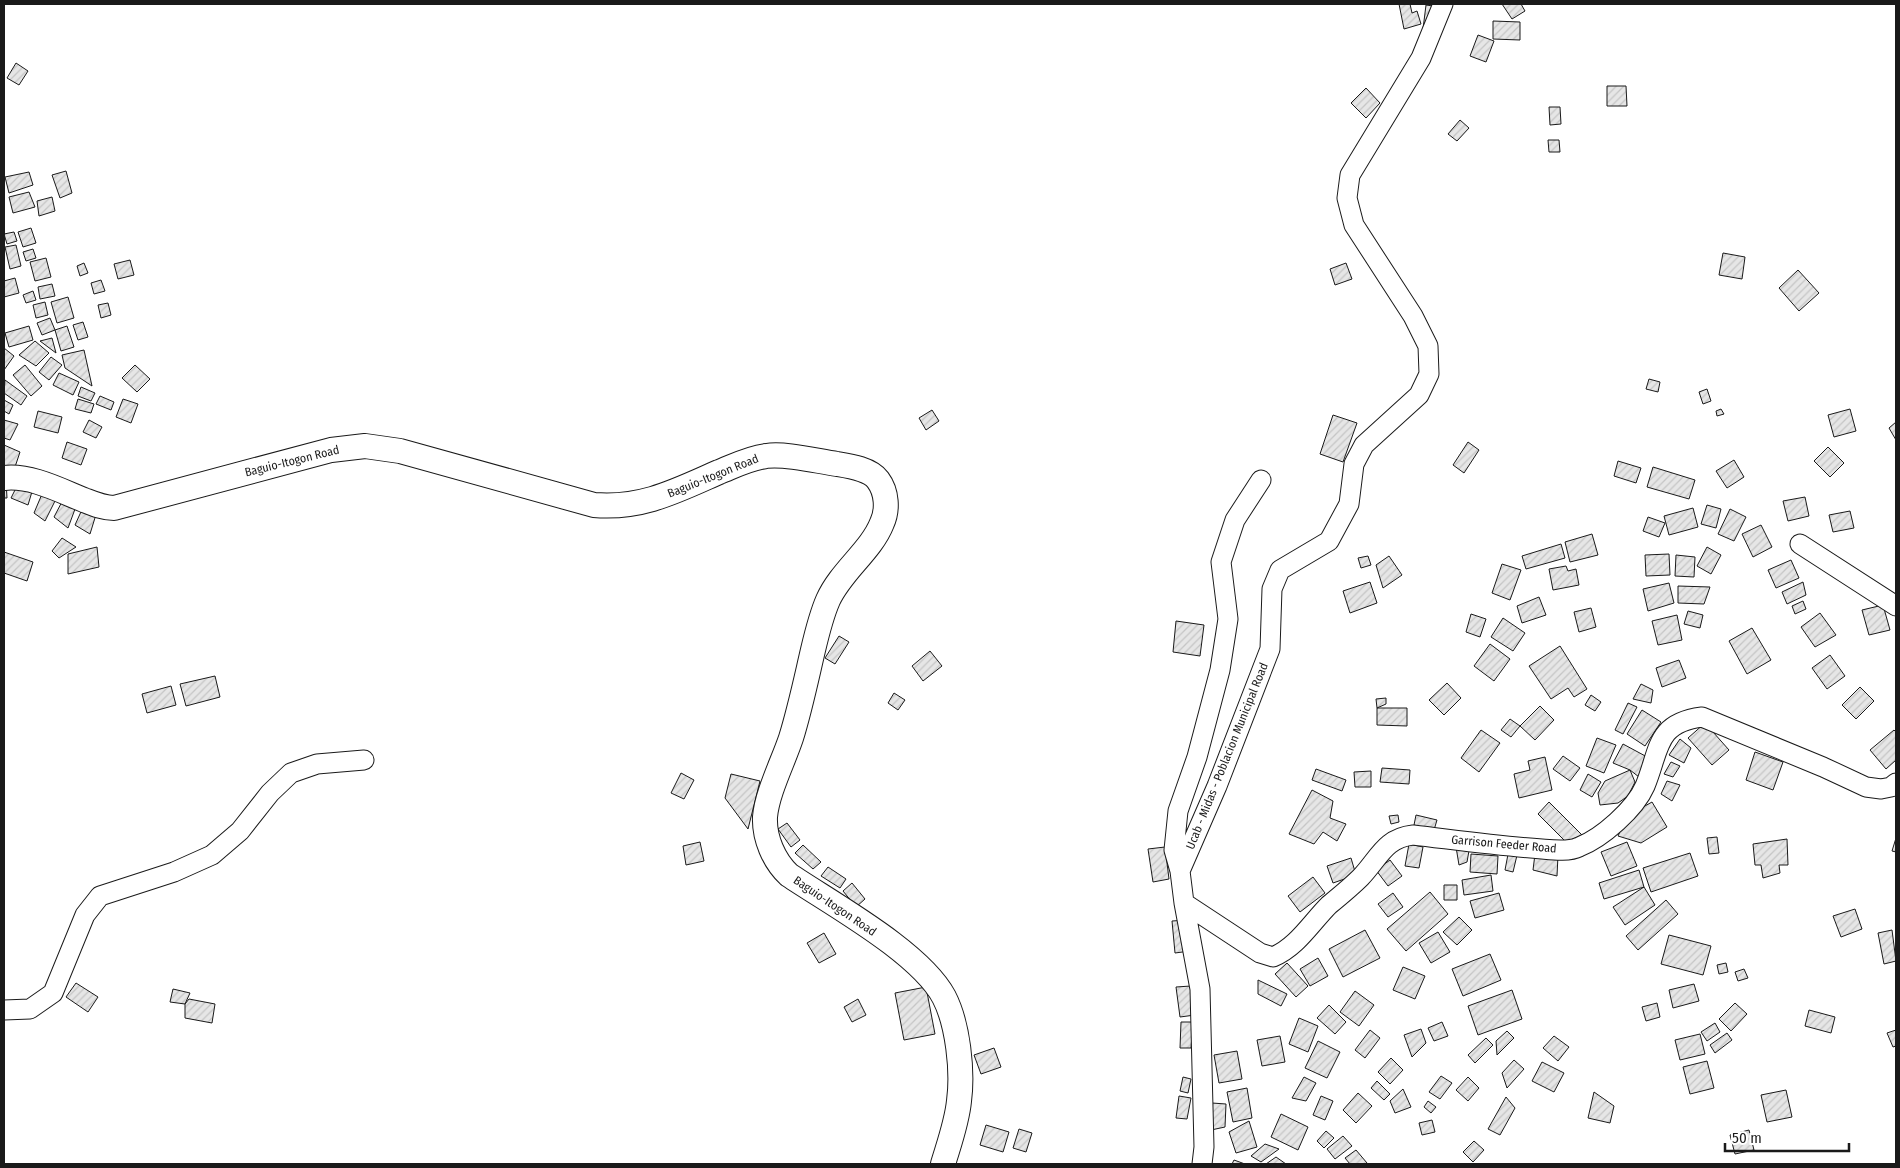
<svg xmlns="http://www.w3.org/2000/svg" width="1900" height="1168" viewBox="0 0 1900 1168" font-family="'Fira Sans Condensed',sans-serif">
	<defs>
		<pattern id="building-hatch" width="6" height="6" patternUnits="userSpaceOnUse" patternTransform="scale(1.25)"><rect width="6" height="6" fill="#e6e6e6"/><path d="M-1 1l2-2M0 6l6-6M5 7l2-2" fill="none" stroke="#c5c5c5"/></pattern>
	</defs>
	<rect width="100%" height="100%" fill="#fff"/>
	<path fill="url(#building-hatch)" stroke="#1a1a1a" d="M1399,4h11l2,9 5,-2 4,13 -17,5z
		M1502,4h19l4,7 -13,8z
		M1426,5l7,1 -10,23z
		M1493,21l27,1v18l-27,-1z
		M1478,35l16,6 -8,21 -16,-6z
		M16,63l12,8 -9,14 -12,-7z
		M1607,86h19l1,20h-20z
		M1366,88l14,15 -14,15 -15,-15z
		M1549,107h11l1,17 -11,1z
		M1460,120l9,8 -12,13 -9,-7z
		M1548,140h11l1,12h-11z
		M66,171l6,22 -12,5 -8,-23z
		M29,172l4,13 -24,8 -4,-16z
		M29,192l6,15 -22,6 -4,-16z
		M52,197l3,14 -16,5 -2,-15z
		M31,228l5,15 -13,4 -5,-15z
		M14,232l3,9 -10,3 -3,-10z
		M16,245l5,21 -11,3 -5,-22z
		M33,249l3,9 -10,3 -3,-9z
		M1723,253l22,4 -3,22 -23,-4z
		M46,258l5,19 -16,4 -5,-19z
		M130,260l4,15 -16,4 -4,-15z
		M84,263l4,10 -8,3 -3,-10z
		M1346,263l6,16 -17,6 -5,-16z
		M1798,270l21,23 -20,18 -20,-23z
		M15,278l4,15 -15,4v-16z
		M101,280l4,11 -11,3 -3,-11z
		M52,284l3,12 -15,3 -2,-12z
		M33,291l3,9 -10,3 -3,-8z
		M68,297l6,21 -17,5 -6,-21z
		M45,302l3,13 -12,3 -3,-13z
		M108,303l3,12 -10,3 -3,-13z
		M50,318l5,12 -13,5 -5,-12z
		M83,322l5,15 -10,3 -5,-15z
		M29,326l4,14 -24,7 -4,-14z
		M67,326l7,21 -13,4 -6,-21z
		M52,338l4,15 -16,-12z
		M35,341l14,12 -13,13 -17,-11z
		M4,348l10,8 -10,14z
		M84,350l8,36 -27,-18 -3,-13z
		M51,357l11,8 -13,15 -10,-8z
		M25,365l17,21 -11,10 -18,-21z
		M135,365l15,14 -13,13 -15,-14z
		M59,373l20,9 -6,13 -20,-10z
		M1649,379l11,3 -2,10 -12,-3z
		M5,380l22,16 -6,9 -17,-12z
		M81,387l14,6 -4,8 -13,-5z
		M1707,389l4,12 -8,3 -4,-12z
		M100,396l14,6 -3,8 -15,-6z
		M78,399l16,5 -3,9 -16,-4z
		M123,399l15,5 -7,19 -15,-6z
		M4,400l9,5 -4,9 -5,-3z
		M1721,409l3,5 -7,2 -1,-5z
		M1850,409l6,22 -22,6 -6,-22z
		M932,410l7,11 -13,9 -7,-12z
		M38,411l24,6 -4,16 -24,-6z
		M1333,415l24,8 -14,39 -23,-8z
		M4,420l14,4 -8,16 -6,-2z
		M89,420l13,7 -6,11 -13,-6z
		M1896,422v18l-7,-12z
		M67,442l20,7 -6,16 -19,-7z
		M1468,442l11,8 -15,23 -11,-8z
		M4,445l16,7 -6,18 -10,-2z
		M1828,447l16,16 -14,14 -16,-16z
		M1734,460l10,17 -17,11 -11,-17z
		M1618,461l23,7 -5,15 -22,-7z
		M1653,467l42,13 -6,19 -42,-12z
		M20,480l14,5 -6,20 -17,-7z
		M6,481l1,17h-3v-16z
		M42,494l14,5 -11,22 -11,-8z
		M65,496l13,5 -10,27 -14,-11z
		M1805,497l4,19 -21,5 -5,-20z
		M85,503l13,5 -8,26 -15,-9z
		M1707,505l14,4 -5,19 -15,-4z
		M1693,508l5,19 -29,8 -5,-19z
		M1730,509l16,8 -12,24 -16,-7z
		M1850,511l4,17 -21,4 -4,-17z
		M1648,517l17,6 -6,14 -16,-6z
		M1761,525l11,22 -19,10 -11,-23z
		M1592,534l6,21 -28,7 -5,-20z
		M62,538l14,9 -17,11 -7,-7z
		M1561,544l4,14 -39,11 -4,-13z
		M97,547l2,20 -31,7v-20z
		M1707,547l14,8 -10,19 -14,-8z
		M4,552l29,10 -6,19 -23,-8z
		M1669,554l1,21 -24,1 -1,-21z
		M1676,555l19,2 -1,20 -19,-1z
		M1368,556l3,9 -10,3 -3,-10z
		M1389,556l13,19 -19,13 -7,-23z
		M1791,560l8,18 -23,10 -8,-18z
		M1502,564l19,6 -11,30 -18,-7z
		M1566,566l2,5 8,-2 3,16 -26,5 -4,-21z
		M1370,582l7,21 -27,10 -7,-22z
		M1803,582l3,13 -19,9 -5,-12z
		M1669,583l5,20 -26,8 -5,-22z
		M1678,586l32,1 -6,17 -26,-1z
		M1539,597l7,18 -24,8 -5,-17z
		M1803,601l3,8 -11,5 -3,-8z
		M1883,605l7,25 -21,5 -7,-25z
		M1591,608l5,19 -17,5 -5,-20z
		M1688,611l15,4 -3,13 -16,-4z
		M1820,613l16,22 -21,12 -14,-20z
		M1471,614l15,5 -6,18 -14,-5z
		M1677,615l5,25 -24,5 -6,-24z
		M1503,618l22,15 -12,18 -22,-14z
		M1176,621l28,4 -4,31 -27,-4z
		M1752,628l19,32 -24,14 -18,-33z
		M839,636l10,6 -14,22 -10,-6z
		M1490,644l20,15 -16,22 -20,-15z
		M1560,646l27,43 -13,8 -6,-9 -17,11 -22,-33z
		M930,651l12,15 -19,15 -11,-15z
		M1830,655l15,21 -18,13 -15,-21z
		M1679,660l7,18 -24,9 -6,-19z
		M215,676l5,21 -34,9 -6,-22z
		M1447,683l14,15 -17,17 -15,-15z
		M1641,684l12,6 -2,13 -18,-4z
		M171,686l5,19 -29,8 -5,-19z
		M1860,687l14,14 -18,18 -14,-14z
		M894,693l11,7 -7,10 -10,-7z
		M1591,695l10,7 -6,9 -10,-6z
		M1386,698v6l-9,4 -1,-9z
		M1628,703l9,4 -14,27 -8,-4z
		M1540,706l14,14 -19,20 -15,-14z
		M1377,708h30v18l-30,-1z
		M1642,710l19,12 -16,24 -18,-12z
		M1510,719l10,7 -9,11 -10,-7z
		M1705,723l24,27 -17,15 -24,-27z
		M1481,730l19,13 -21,29 -18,-14z
		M1894,730l2,2v28l-10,9 -16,-19z
		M1597,738l19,7 -12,28 -18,-7z
		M1680,739l11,9 -7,15 -15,-8z
		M1623,744l26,14 -10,19 -9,-7 -17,-7z
		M1755,752l28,10 -10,28 -27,-10z
		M1563,756l17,12 -10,13 -17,-12z
		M1545,757l7,33 -33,8 -5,-24 16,-4 -2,-9z
		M1671,762l9,4 -7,11 -9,-3z
		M1382,768l28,2 -1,14 -29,-2z
		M1316,769l30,11 -4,11 -30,-11z
		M1630,770l5,12 -7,14 -10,7 -18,2 -2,-12 7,-12z
		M1371,771v16h-16l-1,-15z
		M681,773l13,7 -10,19 -13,-6z
		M731,774l29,7 -12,48 -23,-31z
		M1588,774l13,8 -9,15 -12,-7z
		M1667,781l13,4 -8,16 -11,-7z
		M1312,790l21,11 -3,17 16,6 -9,17 -14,-9 -9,12 -25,-10z
		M1549,802l33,33 -16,7 -28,-28z
		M1652,802l15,25 -26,16 -23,-7 9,-20z
		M1398,815l1,7 -8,2 -2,-8z
		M1416,815l21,5 -3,10 -20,-5z
		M787,823l13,17 -9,7 -13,-18z
		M1717,837l2,16 -10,1 -2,-16z
		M1896,838v14l-4,-1z
		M1787,839l1,26h-9l1,8 -17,5 -2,-13h-6l-2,-21z
		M700,842l4,19 -18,4 -3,-19z
		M1627,842l10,24 -26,10 -10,-24z
		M1409,844l14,3 -4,21 -14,-2z
		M803,845l18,17 -8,7 -18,-16z
		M1470,845l-3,17 -8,3 -3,-18z
		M1165,847l4,32 -16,3 -5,-33z
		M1509,849l9,2 -5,21 -8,-2z
		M1690,853l8,23 -47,16 -8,-24z
		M1471,854l27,2 -1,18 -27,-2z
		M1535,854l23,1 -1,21 -24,-6z
		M1351,858l5,17 -23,8 -6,-17z
		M1390,860l12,16 -14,10 -12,-16z
		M828,867l18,12 -6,9 -19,-12z
		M1639,870l5,17 -40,12 -5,-16z
		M1491,875l2,16 -29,4 -2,-15z
		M1313,877l12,16 -25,19 -12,-16z
		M852,883l13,16 -9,8 -13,-16z
		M1444,885h13v15h-13z
		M1644,887l11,18 -30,20 -12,-18z
		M1430,892l18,22 -42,37 -19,-22z
		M1393,893l10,14 -15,10 -10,-13z
		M1499,893l5,17 -29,8 -5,-17z
		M1666,900l12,14 -40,36 -12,-14z
		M1855,909l7,20 -21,8 -8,-21z
		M1459,917l13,13 -15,15 -14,-13z
		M1188,920l2,31 -15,2 -3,-32z
		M1365,930l15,28 -37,19 -14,-28z
		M1892,930l4,31 -12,3 -6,-31z
		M1438,932l12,20 -19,11 -12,-20z
		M824,933l12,21 -17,9 -12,-20z
		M1669,935l42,11 -8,29 -42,-11z
		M1490,954l11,26 -38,16 -11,-27z
		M1318,958l10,18 -18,10 -10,-17z
		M1287,963l21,23 -12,11 -21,-23z
		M1726,963l2,9 -9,2 -2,-9z
		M1403,967l22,9 -10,23 -22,-9z
		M1744,969l4,9 -10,3 -3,-9z
		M1258,980l29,14 -6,12 -23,-12z
		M76,983l22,14 -10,15 -22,-15z
		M1694,984l5,17 -26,7 -4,-18z
		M1191,986l4,29 -15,2 -4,-30z
		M926,987l9,47 -31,6 -9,-47z
		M173,989l17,4 -5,11 -15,-2z
		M1512,990l10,29 -44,16 -10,-29z
		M1355,991l19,14 -15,21 -19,-14z
		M189,999l26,5 -3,19 -27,-5v-14z
		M858,999l8,16 -14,7 -8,-15z
		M1657,1003l3,14 -14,4 -4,-14z
		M1735,1003l12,11 -16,17 -12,-12z
		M1329,1005l17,17 -11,12 -18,-16z
		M1809,1010l26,7 -4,16 -26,-7z
		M1299,1018l19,8 -10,26 -19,-8z
		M1181,1022h12l-2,26h-11z
		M1442,1022l6,14 -14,5 -6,-13z
		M1715,1023l5,9 -13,9 -6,-9z
		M1421,1029l5,14 -14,14 -8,-22z
		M1370,1030l10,8 -15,20 -10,-8z
		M1896,1030v16l-3,1 -6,-14z
		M1507,1031l7,7 -17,17 -1,-14z
		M1727,1033l5,7 -17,13 -5,-8z
		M1700,1034l5,20 -25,6 -5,-20z
		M1280,1036l5,26 -23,4 -5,-26z
		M1554,1036l15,11 -11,14 -15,-13z
		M1486,1038l7,7 -18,18 -7,-8z
		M1318,1041l22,11 -13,26 -22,-10z
		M994,1048l7,19 -20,7 -7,-19z
		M1237,1051l5,28 -23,4 -5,-28z
		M1391,1058l12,12 -13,14 -12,-12z
		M1514,1060l10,9 -17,19 -5,-15z
		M1707,1061l7,27 -24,6 -7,-27z
		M1542,1062l22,11 -10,19 -22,-11z
		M1441,1076l11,7 -12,16 -11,-7z
		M1183,1077l8,2 -3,14 -8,-2z
		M1304,1077l12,6 -10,18 -14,-3z
		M1468,1077l11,11 -11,13 -12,-11z
		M1377,1081l13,13 -6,6 -13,-12z
		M1247,1088l5,30 -19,4 -6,-30z
		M1403,1089l8,18 -16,6 -5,-12z
		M1786,1090l6,27 -25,5 -6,-27z
		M1594,1092l20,14 -4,17 -22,-5z
		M1358,1093l14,13 -16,17 -13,-13z
		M1179,1096l12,2 -4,21 -11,-1z
		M1321,1096l12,5 -8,19 -12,-5z
		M1506,1097l9,11 -15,27 -12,-6z
		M1428,1101l8,6 -5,6 -7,-6z
		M1212,1103l14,1 -1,23 -14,3z
		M1281,1114l27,13 -10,23 -27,-13z
		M1432,1120l3,12 -13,3 -3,-12z
		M1249,1121l8,26 -21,6 -7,-21z
		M986,1125l23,7 -6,20 -23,-7z
		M1019,1129l13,4 -6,19 -13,-4z
		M1749,1130l5,20 -19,4 -5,-19z
		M1326,1131l8,7 -10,10 -7,-7z
		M1343,1136l9,10 -17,13 -8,-10z
		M1474,1141l10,9 -11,12 -10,-10z
		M1265,1144l14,5 -18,13 -10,-6z
		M1356,1150l11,13 -2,1h-15l-5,-6z
		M1276,1157l10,7h-20z
		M1234,1160l11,4h-13z"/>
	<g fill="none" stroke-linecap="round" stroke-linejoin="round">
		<g stroke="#1a1a1a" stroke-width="21">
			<path id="minor" d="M1800,544l96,62
				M1180,871l-6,-21 4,-39 19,-54 23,-87 8,-51 -7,-57 14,-42 26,-40
				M1184,903l76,50 13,4c24,-10 38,-34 56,-52 11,-9 22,-18 32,-28 18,-19 24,-39 52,-42 43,5 86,11 129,14 11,1 27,3 37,-2 23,-9 56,-38 66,-61 15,-36 10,-63 57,-69l121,50 43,20 15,2 10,-2 5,-4
				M4,1010l26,-1 23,-16 32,-78 15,-19 74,-24 38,-17 28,-24 30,-38 21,-20 26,-9 47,-4
				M1202,1164l2,-17 -4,-158 -16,-86 -4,-32 37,-85 53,-137 2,-60 8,-19 49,-29 20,-37 5,-40 10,-19 55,-50 10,-21 -1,-28 -15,-30 -59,-91 -7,-27 3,-23 71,-117 22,-54"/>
		</g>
		<g stroke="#1a1a1a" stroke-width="26">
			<path id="major" d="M4,478c27,-3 55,12 80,22 10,4 19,8 30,8l217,-58 34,-4 35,5 194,54c48,4 82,-14 125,-33 15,-6 30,-14 47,-16 20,-3 50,5 71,8 12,2 33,5 41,16 9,12 10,30 4,43 -11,28 -41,48 -54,77 -7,16 -11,33 -15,50 -7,30 -13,59 -22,88 -8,24 -24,55 -26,79 -1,21 9,44 24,58 43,29 131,77 155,122 14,27 19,74 15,104 -2,21 -10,43 -16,63"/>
		</g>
		<use href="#minor" stroke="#fff" stroke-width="19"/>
		<use href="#major" stroke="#fff" stroke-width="24"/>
	</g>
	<g text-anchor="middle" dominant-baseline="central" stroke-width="4" stroke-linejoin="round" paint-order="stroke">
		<g font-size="12" fill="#1a1a1a" stroke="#fff">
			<text transform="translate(292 461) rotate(-14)">Baguio-Itogon Road</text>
			<text transform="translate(713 476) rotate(-22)">Baguio-Itogon Road</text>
			<text transform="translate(1227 756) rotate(-68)">Ucab - Midas - Poblacion Municipal Road</text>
			<text transform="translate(1504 844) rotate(5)">Garrison Feeder Road</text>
			<text transform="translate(835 906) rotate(34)">Baguio-Itogon Road</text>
		</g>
	</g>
	<rect width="1900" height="1168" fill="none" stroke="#1a1a1a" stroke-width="10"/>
	<path d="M1725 1143v8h124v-8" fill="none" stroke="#1a1a1a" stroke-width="2.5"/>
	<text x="1732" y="1143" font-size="15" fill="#1a1a1a" stroke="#ffffff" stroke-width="4" paint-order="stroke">50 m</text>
</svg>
